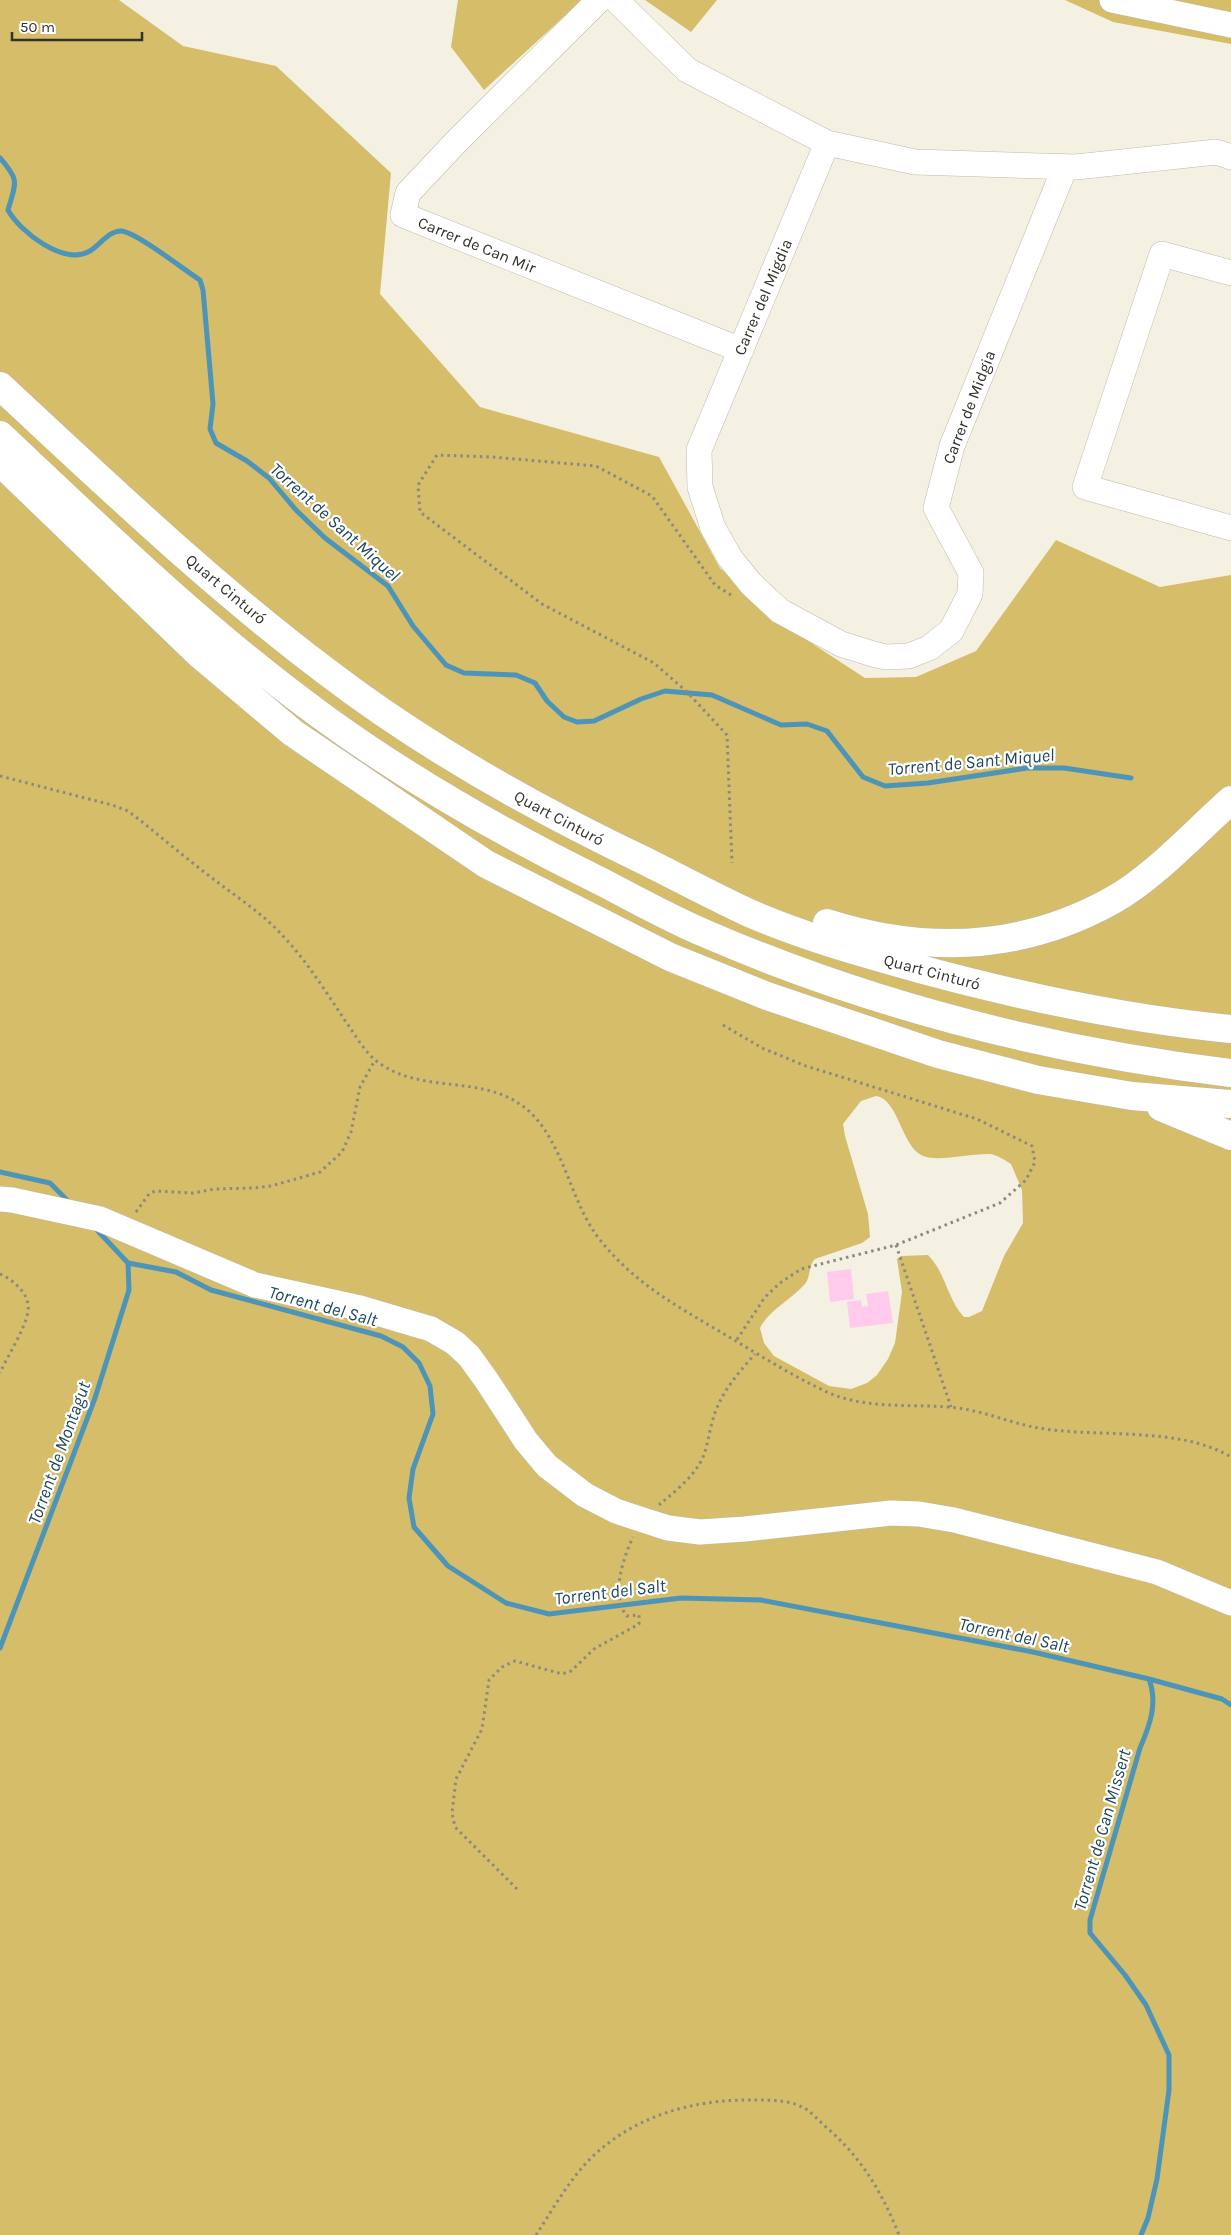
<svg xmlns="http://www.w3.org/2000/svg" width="1231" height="2235" viewBox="0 0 1231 2235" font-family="Karla,sans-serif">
	<rect width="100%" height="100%" fill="#f5f1e2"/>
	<path fill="#d5bd69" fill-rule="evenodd" d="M0,0h119l64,46 93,20 115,107 -11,121 100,113 179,50 61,111 70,61 75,49 51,-1 60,-26 80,-111 104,47 71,-12v1660h-1231zM876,1096c22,3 25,48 45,59 15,8 50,-2 69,-1 7,1 15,6 21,10l11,26 1,33 -19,33 -22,55 -13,6h-5c-17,-18 -18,-44 -36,-62l-27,1 -4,3 5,33 -7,51 -7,16 -11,16 -10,8 -16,6 -22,-3 -55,-30 -10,-13 -4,-15c10,-19 31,-28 45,-44 6,-8 3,-18 10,-25l47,-16 8,-6 -2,-23 -23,-78 -2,-12 18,-23z
		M458,0h124l-98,90 -33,-43z
		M645,0h72l-26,32z
		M1065,0h166v44l-118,-22z"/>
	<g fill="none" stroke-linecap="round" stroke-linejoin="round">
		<path stroke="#4d94b9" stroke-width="5" d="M0,158c20,23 16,24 8,52 12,22 56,56 82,41 10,-6 19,-21 32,-20 17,3 62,39 78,49l3,10 10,114 -3,25 6,14 31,18 22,17 27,32 29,28 63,48 25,40 33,39 18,8 52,2 19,8 12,18 17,16 13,5 17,-1 47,-22 24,-8 47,4 69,30 26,-1 20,7 36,46 22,9 43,-3 99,-15h37l67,10
			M0,1172l50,11 21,21
			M96,1229l32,34 48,9 35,18 170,46 22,11 16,16 11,23 3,28 -20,55 -4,29 5,29 34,39 58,37 43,11 132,-16 80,2 272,52 116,27 73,20 9,6
			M0,1648l95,-250 34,-108 -1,-27
			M1141,2235l7,-17 9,-39 12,-89v-35l-23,-50 -21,-30 -35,-42v-13l50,-172c10,-23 18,-45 9,-69"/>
	</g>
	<path fill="#ffcaec" d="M851,1269l3,30 -24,3 -3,-30z
		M888,1291l5,32 -43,5 -3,-26 14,-2 1,7 6,-1 -2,-12z"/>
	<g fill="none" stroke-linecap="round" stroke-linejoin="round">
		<g stroke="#bfbbac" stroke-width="26">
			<path id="minor" d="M599,0l-142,141 -49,52 -5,22 338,135
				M616,0l71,70 140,73 88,19 161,5 140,-15 15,5
				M1112,0l119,25
				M827,143l-128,307 1,37 13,41 17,30 21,26 29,27 61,33 32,10 13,3 23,-1 20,-8 22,-17 19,-37 1,-21 -35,-65 16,-62 113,-279
				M1231,273l-69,-19 -77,233 146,41
				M0,1199l12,1 88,19 155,66 105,23 71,21 24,14 14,13 18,25 39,60 21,25 38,29 31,16 27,9 25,8 32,4 45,-3 146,-16 28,1 35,6 203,52 74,31"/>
		</g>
		<g stroke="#bfbbac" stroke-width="29">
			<path id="highway" d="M0,386c106,98 211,199 327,286 98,75 207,136 318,189 34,17 68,35 102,51 54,24 112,40 169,56 103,28 209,51 315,61
				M0,435c105,99 209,200 327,285 86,62 179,115 275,162 33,17 67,36 102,51 166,72 347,118 527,140
				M0,462l198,191 95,80 193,131 184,93 97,39 171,58 100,26 94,16 99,8
				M827,923c98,31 195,28 286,-23 39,-21 84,-70 118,-100
				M1161,1107l70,29"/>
		</g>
		<path stroke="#8c897f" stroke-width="3" stroke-dasharray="2.5 4" stroke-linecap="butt" d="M731,595l-16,-10 -63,-89 -56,-30 -104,-9 -55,-2 -19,30 2,27 122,92 112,59 33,29 40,43 5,128
			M0,776l112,29 16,6 13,10c26,21 52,43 79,63 21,16 44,31 62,51 25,26 44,57 64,87 10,14 19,31 33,41 47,33 107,9 151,49 34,33 40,87 67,124 35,46 78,69 127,98 34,20 68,42 105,59 38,16 79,11 119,14 30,2 57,14 85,20 62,12 144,-2 198,30
			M723,1025l39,23 44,18 171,53 55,27 3,16 -9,18 -26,23 -104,42 -95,24 -21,14 -15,14 -29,44
			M136,1212l13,-18 6,-3 38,2 22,-4 39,-1 17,-2 49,-14 22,-20 9,-20 9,-45 15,-27
			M896,1245l55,162
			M0,1274c14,6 31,21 28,38 -4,19 -20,43 -28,61
			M659,1505c14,-12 31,-25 41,-42 8,-14 8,-28 13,-44 7,-25 25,-46 42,-65
			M517,1889l-62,-62 -3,-14 4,-34 26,-50 7,-49 13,-13 13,-6 47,13 9,-3 23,-22 45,-25v-9l-12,1c-17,-20 -4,-57 6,-79
			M536,2235c17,-26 33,-55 55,-77 44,-43 104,-59 163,-58 19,0 36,0 52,9 7,5 13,12 20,18 35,30 56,65 73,108"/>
		<use href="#minor" stroke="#fff" stroke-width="25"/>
		<use href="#highway" stroke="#fff" stroke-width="28"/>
	</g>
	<g text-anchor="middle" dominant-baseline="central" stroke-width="4.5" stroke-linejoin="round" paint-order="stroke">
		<g font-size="16" fill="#32312b" stroke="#fff">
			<text transform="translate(477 245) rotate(22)">Carrer de Can Mir</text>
			<text transform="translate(763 297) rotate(-67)">Carrer del Migdia</text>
			<text transform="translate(969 407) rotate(-69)">Carrer de Midgia</text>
			<text transform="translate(226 589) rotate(40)">Quart Cinturó</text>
			<text transform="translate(559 818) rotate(28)">Quart Cinturó</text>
			<text transform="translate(932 972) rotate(15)">Quart Cinturó</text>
		</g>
		<g font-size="18" font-style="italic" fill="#1d475f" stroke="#fff">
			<text transform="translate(335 522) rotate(42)">Torrent de Sant Miquel</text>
			<text transform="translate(971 762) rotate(-5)">Torrent de Sant Miquel</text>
			<text transform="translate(323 1306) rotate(15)">Torrent del Salt</text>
			<text transform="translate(59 1453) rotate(-70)">Torrent de Montagut</text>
			<text transform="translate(610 1592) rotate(-7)">Torrent del Salt</text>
			<text transform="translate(1014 1635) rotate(12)">Torrent del Salt</text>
			<text transform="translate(1102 1830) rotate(-74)">Torrent de Can Missert</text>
		</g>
	</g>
	<path d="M12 32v8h130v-8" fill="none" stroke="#32312b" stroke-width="2.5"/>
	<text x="20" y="32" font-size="15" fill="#32312b" stroke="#ffffff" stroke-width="4" paint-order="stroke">50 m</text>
</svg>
